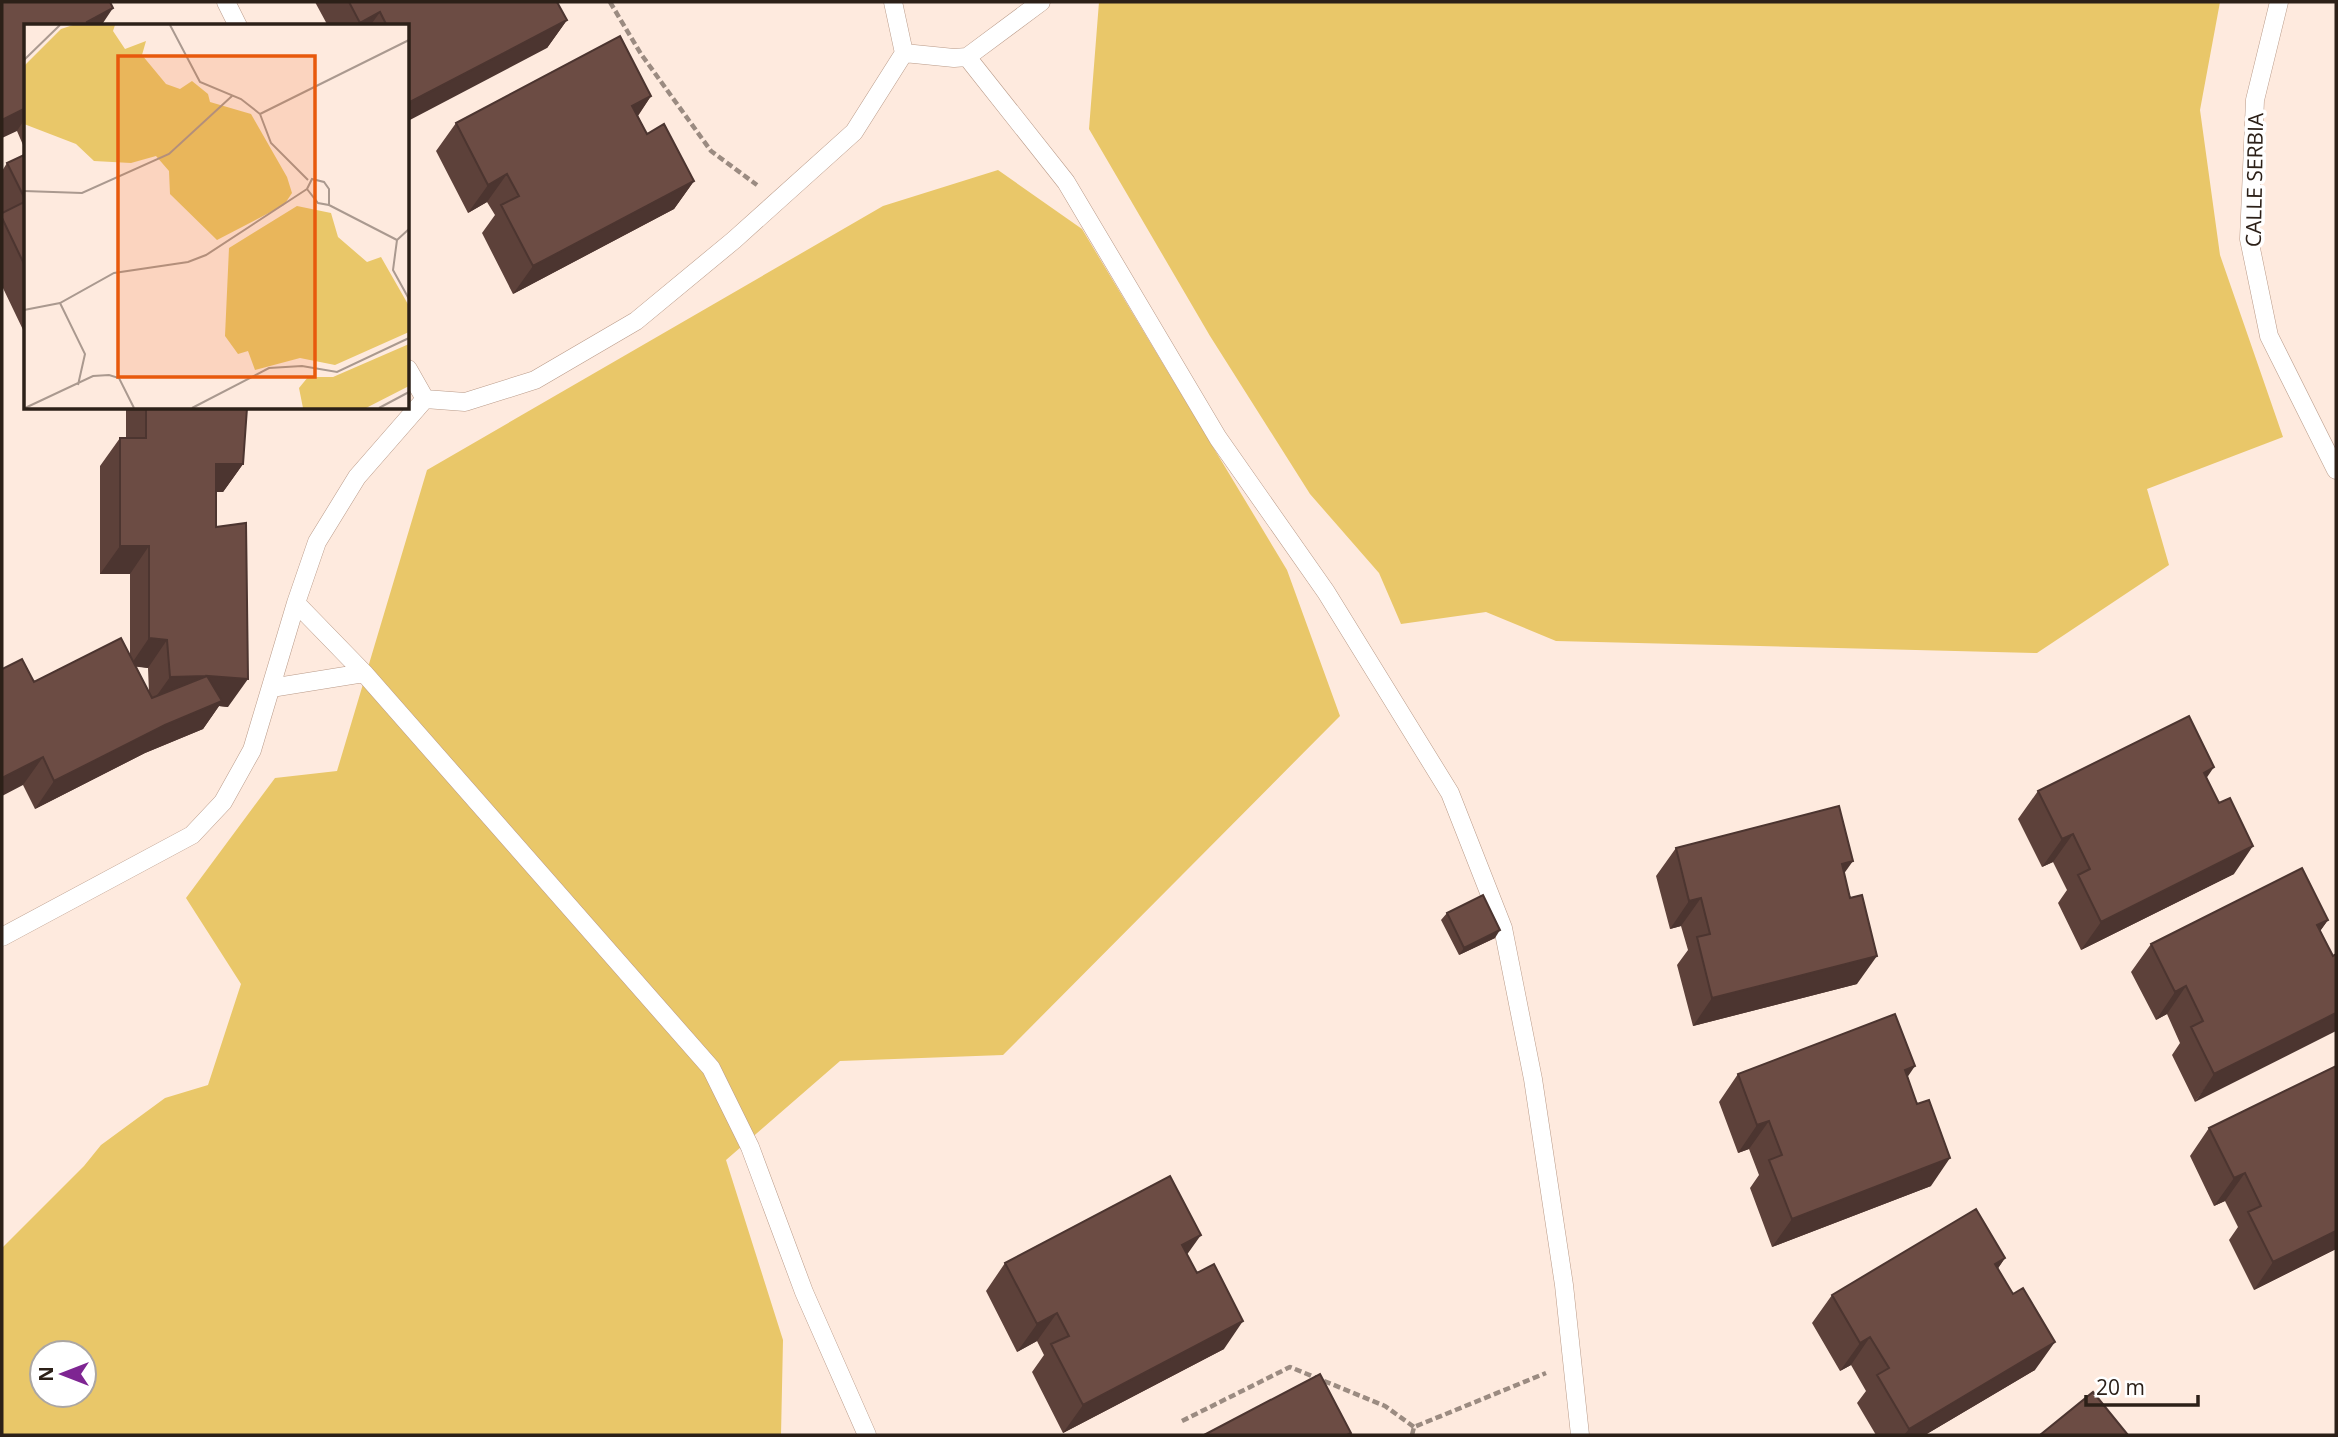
<svg xmlns="http://www.w3.org/2000/svg" width="2338" height="1437" viewBox="0 0 2338 1437" font-family="'Open Sans',sans-serif">
	<rect width="100%" height="100%" fill="#feeade"/>
	<path fill="#e9c769" fill-rule="evenodd" d="M1099,2h1121l-20,108 20,145 63,182 -136,52 22,76 -132,88 -481,-12 -70,-29 -85,12 -22,-51 -69,-79 -100,-158 -121,-207z
		M998,170l84,59 205,341 53,146 -337,339 -163,6 -114,99 57,180 -2,95h-779v-187l82,-82 17,-21 64,-47 43,-13 33,-101 -55,-86 89,-120 62,-7 90,-301 456,-264zM42,1353h42v42h-42z"/>
	<g fill="none" stroke-linecap="round" stroke-linejoin="round">
		<g stroke="#b99a88" stroke-width="19">
			<path id="service" d="M226,2l12,24
				M893,2l11,51 50,5 13,-1 74,-55
				M2279,2l-24,98 -6,139 20,97 67,134
				M967,57l99,125 152,256 108,154 124,201 53,135 30,151 31,206 16,150
				M408,369l17,30
				M425,399l40,3 70,-22 101,-59 98,-81 120,-108 50,-79
				M296,603l68,70 347,395 39,79 54,145 63,143
				M271,688l93,-15
				M2,937l190,-102 31,-33 29,-52 44,-147 21,-61 40,-65 68,-78"/>
		</g>
		<path stroke="#9b8b81" stroke-width="4.5" stroke-dasharray="7 3.5" stroke-linecap="butt" d="M610,2l31,52 70,97 46,34
			M1182,1421l108,-54 95,39 29,21
			M1412,1435l2,-8 132,-54"/>
		<use href="#service" stroke="#fff" stroke-width="18"/>
	</g>
	<path fill="#5d413a" fill-rule="evenodd" d="M315,2h242l10,18 -20,28 -139,-22h-80z
		M26,26v126l-9,-21z
		M651,96l-13,20 9,18 47,47 -20,28 -161,85 -31,-61 13,-18 -8,-13 -19,11 -32,-62 20,-28z
		M26,154v182l-24,-50v-115l5,-8z
		M126,408h121l-4,56 -20,28h-7v35l12,180 -9,-1 -16,23 -58,24 -110,56 -12,-24 11,-103 96,-27v-81h-30v-108l20,-28h6zM136,666l12,2 1,25z
		M2207,778l27,96 -153,76 -23,-47 9,-13 -14,-28 -11,5 -24,-48 20,-28z
		M1676,848l168,26 13,110 -164,42 -16,-61 11,-15 -7,-24 -11,3 -14,-53z
		M1447,913l48,25 -36,17 -18,-35z
		M2328,920l-133,182 -23,-47 8,-12 -13,-29 -11,6 -25,-48 20,-28z
		M2336,1066v183l-82,41 -25,-50 9,-13 -13,-26 -11,5 -24,-50 19,-28z
		M1738,1074l170,3 23,109 -159,61 -22,-59 9,-13 -10,-26 -11,4 -19,-51z
		M1187,1255l37,94 -161,84 -31,-61 12,-17 -7,-14 -20,11 -31,-61 19,-28z
		M2005,1258l-7,10 37,102 -110,65h-49l-19,-32 9,-12 -15,-26 -11,6 -28,-48 20,-28z"/>
	<path fill="#4c3530" d="M113,8l-12,18h-18l4,-4z
		M380,12l-10,14h-12l2,-3z
		M567,20l-20,28 -139,73v-18z
		M651,96l-19,28v-18z
		M26,108v9l-9,14 -15,7v-18z
		M507,174l-20,28 -19,11 20,-28z
		M694,181l-20,28 -161,85 20,-28z
		M216,464h27l-20,28h-26z
		M120,546h29l-19,28h-30z
		M149,638l18,2 -19,28 -18,-2z
		M207,676l-57,29 20,-28z
		M207,676l41,3 -20,28 -9,-1 -16,23 -58,24 -110,56 19,-28z
		M43,757l-20,28 -21,11v-18z
		M2214,767l-19,28 9,-22z
		M2073,834l-20,28 -11,5 20,-28z
		M2253,846l-19,28 -153,76 20,-28z
		M1853,861l-20,28 9,-25z
		M1701,898l-20,28 -11,3 19,-28z
		M2328,920l-20,28 9,-23z
		M1500,930l-5,8 -36,17 5,-7z
		M1877,956l-20,28 -164,42 19,-28z
		M2186,986l-19,28 -11,6 19,-28z
		M2336,1013v18l-141,71 19,-28z
		M1915,1066l-19,28 9,-24z
		M1769,1121l-20,28 -11,4 19,-28z
		M1950,1158l-19,28 -159,61 20,-28z
		M2245,1173l-20,28 -11,5 20,-28z
		M2336,1231v18l-82,41 19,-28z
		M1201,1235l-20,28 1,-18z
		M2005,1258l-19,28 9,-22z
		M1057,1313l-20,28 -20,11 20,-28z
		M1243,1321l-19,28 -161,84 20,-28z
		M1870,1337l-19,28 -11,6 20,-28z
		M2055,1342l-20,28 -110,65h-21l5,-6z"/>
	<path fill="#6c4c44" stroke="#4c3530" stroke-width="2" d="M2,2h108l3,6 -26,14 2,4h-63v82l-24,12z
		M349,2h208l10,18 -159,83v-77h-21l-7,-14 -20,11z
		M620,36l31,60 -19,10 15,28 17,-10 30,57 -161,85 -32,-61 18,-9 -12,-22 -19,11 -32,-62z
		M26,154v47l-19,-38z
		M26,201v67l-24,-50v-5z
		M146,408h101l-4,56h-27v63l30,-4 2,156 -41,-3 15,25 -57,24 -111,56 -11,-24 -41,21v-109l20,-10 12,23 87,-44 31,60 55,-22 -37,1 -3,-37 -18,-2v-92h-29v-108h26z
		M2189,716l25,51 -10,6 15,30 11,-5 23,48 -152,76 -23,-47 12,-6 -17,-35 -11,5 -24,-48z
		M1839,806l14,55 -11,3 8,34 12,-3 15,61 -165,42 -15,-61 13,-3 -9,-36 -12,3 -13,-53z
		M2302,868l26,52 -11,5 16,31 3,-2v59l-122,61 -23,-47 12,-6 -17,-35 -11,6 -24,-48z
		M1483,895l17,35 -36,18 -17,-35z
		M1895,1014l20,52 -10,4 12,34 12,-4 21,58 -158,61 -23,-59 13,-5 -13,-34 -12,4 -19,-51z
		M2336,1066v165l-63,31 -25,-50 13,-6 -16,-33 -11,5 -25,-50z
		M1170,1176l31,59 -19,10 15,28 17,-9 29,57 -160,84 -32,-61 18,-8 -12,-23 -20,11 -32,-61z
		M1976,1209l29,49 -10,6 18,30 10,-6 32,54 -146,87 -32,-54 12,-7 -19,-31 -10,6 -28,-48z
		M1320,1374l31,59 -4,2h-143z
		M2093,1392l35,43h-88z"/>
	<g text-anchor="middle" dominant-baseline="central" stroke-width="7" stroke-linejoin="round" paint-order="stroke">
		<g font-size="21" fill="#2c2018" stroke="#fff">
			<text transform="translate(2254 180) rotate(-89)">CALLE SERBIA</text>
		</g>
	</g>
	<g transform="translate(24 24)">
		<rect width="385" height="385" fill="#feeade"/>
		<path d="M49,1h42l-2,6 12,18 21,-8 -4,14 24,29 14,5 12,-8 16,13 2,8 41,12 36,63 5,16 -8,12 -67,35 -47,-46 -1,-23 -13,-15 -25,7 -37,-2 -18,-17 -52,-20v-58l37,-37zM273,182l34,7 7,24 29,25 14,-5 28,49v26l-74,33 -35,-7 -45,12 -7,-19 -10,3 -13,-18 4,-88zM385,320v42l-43,22h-63l-4,-20 9,-11h25z" fill="#e9c769"/>
		<path fill="none" stroke="#aa998f" stroke-width="2" d="M146,1l30,57 41,17 19,15 11,29 37,37M0,36l36,-35M236,90l149,-74M288,155l12,3 5,7v16l-11,-2 -11,-14zM0,167l58,2 87,-39 63,-58M305,181l68,35M385,205l-12,11 -4,30 16,29M36,279l25,51 -7,31M0,286l36,-7 54,-30 74,-11 18,-7 101,-66M1,384l68,-32 16,-1 10,3 15,30M168,384l77,-40 33,-2 35,6 72,-34M355,384l30,-16"/>
		<path fill="#e8590c" fill-opacity="0.15" stroke="#e8590c" stroke-width="3.5" d="M94,32h197v321h-197z"/>
		<rect width="385" height="385" fill="none" stroke="#2c2018" stroke-width="3.5"/>
	</g>
	<rect width="2338" height="1437" fill="none" stroke="#2c2018" stroke-width="7"/>
	<g transform="translate(63 1374) rotate(270)"><circle r="33" fill="#ffffff" stroke="#aba6a3" stroke-width="2"/>
	<path d="M0-5L12 26L0 18L-12 26Z" fill="#7e2592"/>
	<text y="-10" font-size="19" font-weight="bold" text-anchor="middle" fill="#2c2018">N</text>
	</g>
	<path d="M2086 1395v10h112v-10" fill="none" stroke="#2c2018" stroke-width="3.5"/>
	<text x="2096" y="1395" font-size="21" fill="#2c2018" stroke="#ffffff" stroke-width="5" paint-order="stroke">20 m</text>
</svg>
